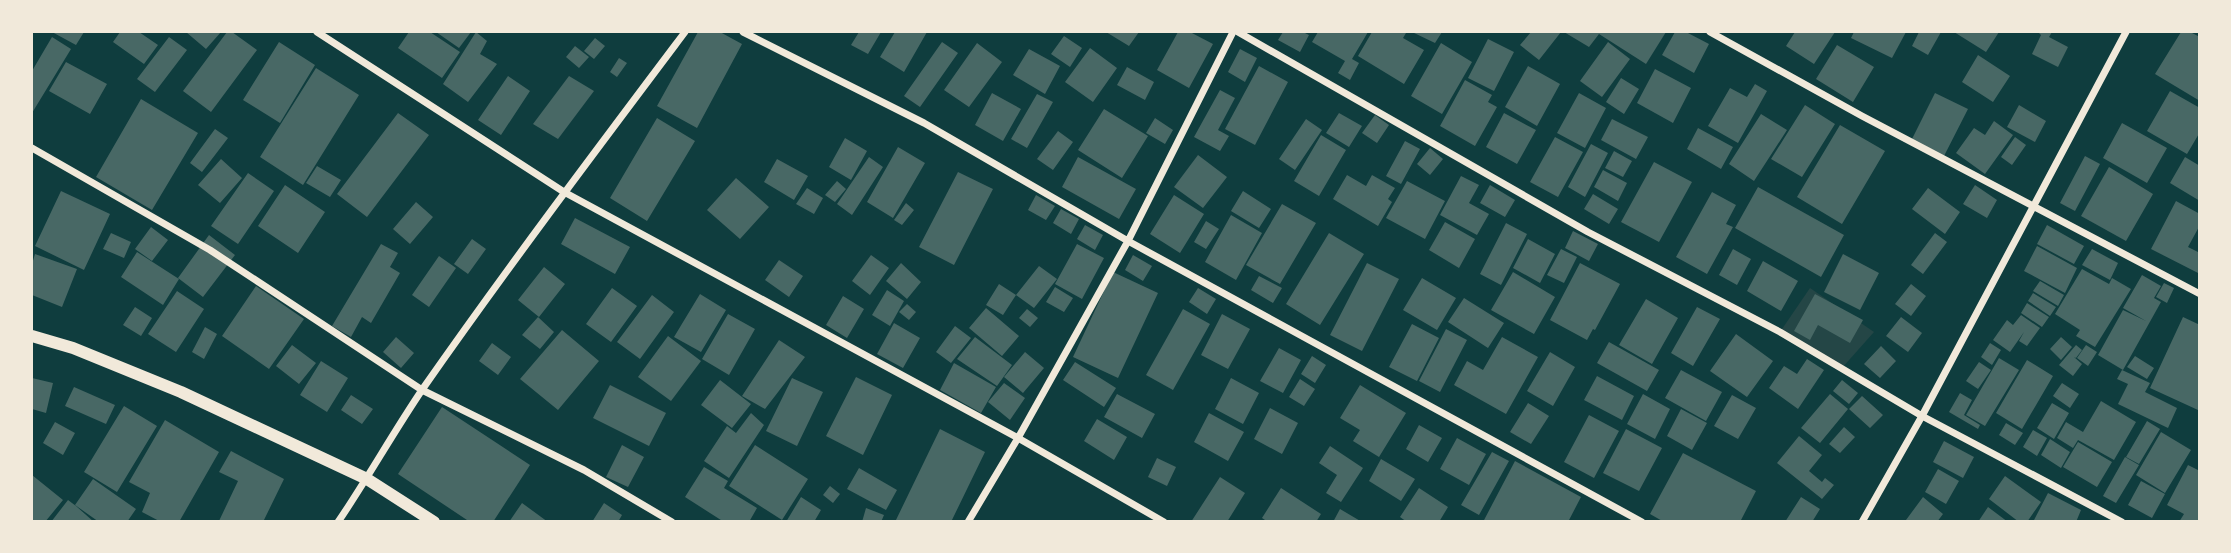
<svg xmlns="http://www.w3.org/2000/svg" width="2231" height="553" viewBox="0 0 2231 553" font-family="'Space Grotesk',sans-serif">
	<rect width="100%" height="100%" fill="#0f3d3e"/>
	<path fill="#244646" d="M1810,288l64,44 -32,36 -62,-36z"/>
	<path fill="#486865" d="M52,32h32l-8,13z
		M120,32h19l19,13 -14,19 -31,-22z
		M186,32h35l-15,17z
		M227,32h5l25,18 -46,62 -28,-21z
		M409,32h21l30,20 -18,26 -44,-30z
		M436,32h35l-12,16z
		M476,32l11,9 -7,13 17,10 -29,38 -25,-18z
		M698,32h22l22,12 -45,84 -40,-22z
		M859,32h22l-13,22 -17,-9z
		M895,32h32l-23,40 -24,-15z
		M1106,32h33l-10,14z
		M1178,32h12l23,12 -24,44 -32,-18z
		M1283,32h20l6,3 -9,17 -22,-12z
		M1318,32h50l-16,27 7,4 -9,17 -12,-7 7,-12 -33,-19z
		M1372,32h32l2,1 -3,5 21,12 -20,34 -46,-28z
		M1412,32h30l-7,11z
		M1531,32h30l-22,28 -19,-15z
		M1564,32h102l-20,32 -47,-30 -10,13z
		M1675,32h11l23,12 -15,29 -32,-18z
		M1795,32h40l-21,32 -28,-18z
		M1854,32h52l-14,26 -41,-20z
		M1919,32h22l-13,23 -16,-9z
		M1954,32h45l-13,20z
		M2038,32h14l-3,5 19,10 -10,20 -26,-13 9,-19z
		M2181,32h9l10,5v64l-45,-27z
		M1064,36l18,12 -12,19 -19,-13z
		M52,37l19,12 -39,64v-42z
		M169,37l18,13 -32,42 -18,-13z
		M595,38l10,8 -11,13 -10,-8z
		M1488,39l26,13 -20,39 -26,-13z
		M279,42l36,23 -35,58 -37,-23z
		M942,42l16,11 -38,54 -16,-11z
		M1608,42l22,17 -28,38 -22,-16z
		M977,43l25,19 -33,45 -25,-17z
		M1441,43l31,19 -30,52 -31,-18z
		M1837,45l37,22 -21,35 -37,-23z
		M575,46l14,11 -10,11 -13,-11z
		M1090,48l27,20 -24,34 -28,-20z
		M1029,49l31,17 -15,28 -32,-19z
		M1240,49l17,9 -12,24 -17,-10z
		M1978,55l32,21 -17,26 -31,-20z
		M619,58l8,5 -10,14 -7,-5z
		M66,62l41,22 -17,30 -41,-23z
		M1259,66l29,16 -33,63 -30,-16z
		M1528,66l32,18 -23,42 -32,-19z
		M1127,67l27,15 -9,18 -28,-15z
		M316,68l43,27 -56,90 -43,-28z
		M1655,69l36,19 -18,35 -36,-20z
		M508,76l22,15 -29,44 -23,-15z
		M569,76l25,15 -36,48 -25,-15z
		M1621,78l18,11 -15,25 -18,-12z
		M1465,80l27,15 -4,7 9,5 -22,39 -35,-20z
		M1755,84l12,7 -29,52 -30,-17 22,-38 17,9z
		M1220,90l15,8 -17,32 11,6 -9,15 -26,-14z
		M2170,91l30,17v24l-13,22 -40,-23z
		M992,93l29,16 -18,32 -28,-16z
		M1579,93l27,15 -21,40 -28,-15z
		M1935,93l33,16 -24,47 -32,-17z
		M1037,94l16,8 -26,46 -16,-9z
		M141,99l57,34 -46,77 -56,-33z
		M1805,105l30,19 -33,53 -31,-18z
		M2019,105l27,16 -11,21 -28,-15z
		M1104,109l44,27 -26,42 -44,-28z
		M398,113l31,22 -62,82 -30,-23z
		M1339,113l23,13 -13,21 -23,-14z
		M1504,113l32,17 -19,34 -31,-17z
		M1761,114l26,16 -33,51 -25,-17z
		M1375,115l14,10 -12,18 -15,-10z
		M657,118l38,23 -48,80 -37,-23z
		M1155,118l18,12 -8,14 -19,-11z
		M1306,119l16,11 -27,40 -16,-11z
		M1612,119l36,18 -12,22 -35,-19z
		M1994,121l19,14 -28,39 -29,-21 18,-25 11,7z
		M2122,123l45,25 -20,35 -44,-25z
		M1840,125l45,26 -43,73 -45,-27z
		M1698,128l35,19 -12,22 -34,-20z
		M215,129l13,9 -26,34 -12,-9z
		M1058,131l15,11 -20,28 -16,-11z
		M1321,135l25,15 -27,46 -25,-15z
		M1555,137l28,15 -25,45 -28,-15z
		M2015,137l11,8 -14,20 -11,-8z
		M845,138l22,13 -16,29 -22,-13z
		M1405,141l15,8 -19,35 -15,-8z
		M1591,144l17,9 -23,44 -17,-10z
		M898,147l27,16 -32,55 -26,-16z
		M1430,148l13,11 -13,16 -13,-11z
		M1614,151l18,10 -9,16 -18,-9z
		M1198,155l29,22 -24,31 -29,-21z
		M2085,156l15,8 -25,47 -15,-8z
		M869,157l14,10 -31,48 -15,-11z
		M1078,157l58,32 -17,30 -57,-32z
		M2185,157l15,9v35l-30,-18z
		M221,159l21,19 -22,25 -22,-18z
		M777,159l31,17 -14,24 -30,-18z
		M1654,162l38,20 -33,60 -38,-20z
		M317,166l24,14 -11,17 -24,-14z
		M2109,167l44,27 -27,47 -45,-25z
		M1603,170l24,13 -9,18 -24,-14z
		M958,172l35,17 -39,76 -35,-18z
		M248,173l26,18 -36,53 -27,-18z
		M1347,175l19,11 6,-11 23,13 -7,11 4,3 -14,24 -45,-27z
		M1461,176l18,9 -10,18 20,11 -12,21 -37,-20z
		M736,178l33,29 -29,32 -33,-29z
		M837,181l9,8 -11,13 -10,-7z
		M1407,181l38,20 -20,38 -39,-21z
		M285,185l40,27 -27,41 -40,-27z
		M1490,185l25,15 -10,17 -25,-14z
		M1975,185l22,15 -10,18 -24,-14z
		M1758,187l86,48 -23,42 -86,-49z
		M807,188l16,10 -9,16 -18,-10z
		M1928,188l32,24 -15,22 -33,-25z
		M61,191l49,23 -26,56 -49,-24z
		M1243,191l28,18 -12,19 -28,-17z
		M1712,192l24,13 -10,19 7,3 -26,47 -31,-17z
		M1593,194l25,15 -9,15 -25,-15z
		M1036,195l19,11 -9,14 -18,-10z
		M1174,195l30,19 -24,39 -30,-19z
		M2176,201l24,13v11l-12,22 12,6v21l-49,-25z
		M416,202l17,15 -23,27 -17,-15z
		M906,203l8,7 -12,15 -8,-5z
		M1282,204l34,19 -36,61 -34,-19z
		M1061,209l18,10 -8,15 -18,-11z
		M1231,215l31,18 -26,47 -31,-18z
		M575,218l55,29 -15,27 -54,-30z
		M1206,221l13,8 -13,20 -12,-7z
		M1445,222l30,17 -16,29 -30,-18z
		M1506,223l21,11 -26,51 -21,-11z
		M1085,225l18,10 -8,15 -18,-11z
		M2047,225l37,21 -10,18 -37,-20z
		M151,227l17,13 -16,21 -17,-12z
		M1573,231l25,13 -9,17 -24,-13z
		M111,233l20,9 -7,16 -21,-9z
		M1329,233l35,21 -44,71 -34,-21z
		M1935,233l12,9 -24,32 -12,-9z
		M209,235l26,20 -32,42 -25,-19z
		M472,239l14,10 -18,25 -14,-10z
		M1528,239l27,15 -15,29 -27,-15z
		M381,244l17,9 -8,14 10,6 -29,50 -9,-6 -11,20 -19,-11z
		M1077,244l27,14 -22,41 -27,-15z
		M2037,246l40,22 -12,25 -41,-22z
		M1561,249l16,8 -13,26 -17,-8z
		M1733,249l18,10 -14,26 -18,-10z
		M2092,249l26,14 -8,17 -28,-15z
		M137,252l42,27 -16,26 -42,-28z
		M35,254l42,15 -15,38 -30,-12v-31z
		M1843,254l36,19 -19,37 -36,-18z
		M871,255l18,13 -19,27 -18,-14z
		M1133,255l19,11 -9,15 -18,-11z
		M439,256l17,12 -27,39 -17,-12z
		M779,260l24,16 -14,21 -24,-17z
		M1763,261l35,20 -17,30 -34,-20z
		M901,263l20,19 -14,17 -21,-18z
		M1367,263l32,16 -37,72 -32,-16z
		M1580,263l40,21 -25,46 -2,-1 -6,11 -37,-20z
		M1039,266l18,13 -23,29 -18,-13z
		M544,267l21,17 -26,33 -21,-17z
		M2082,269l27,15 3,-6 19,11 -36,58 -19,-11 4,-6 -25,-16z
		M1113,272l45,21 -40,85 -45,-21z
		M1513,272l42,25 -21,37 -43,-24z
		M2142,275l19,11 -7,12 7,4 -38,68 -25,-15 25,-45 23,11 -23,-13z
		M1259,276l23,12 -9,15 -22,-13z
		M1422,278l34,20 -19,32 -34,-20z
		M2040,281l24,14 -6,11 -25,-15z
		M2164,283l10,5 -7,15 -11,-6z
		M999,284l17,11 -13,20 -17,-10z
		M1911,284l15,12 -15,20 -16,-12z
		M256,286l48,33 -35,50 -47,-33z
		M1055,287l18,11 -9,14 -18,-10z
		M612,288l25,18 -26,36 -25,-18z
		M1198,288l18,11 -9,15 -18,-12z
		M887,290l17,11 -14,25 -18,-11z
		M177,291l27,18 -28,43 -28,-18z
		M2033,293l23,14 -6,9 -22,-15z
		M700,294l26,16 -25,42 -27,-15z
		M1815,294l48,26 -13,23 -32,-18 -8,15 -16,-9z
		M652,295l22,17 -34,47 -23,-17z
		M843,296l21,13 -17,29 -21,-13z
		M1464,298l40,25 -16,25 -40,-26z
		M1646,299l32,19 -26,46 -33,-19z
		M2027,303l22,14 -7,10 -21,-14z
		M907,304l9,8 -7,8 -10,-8z
		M135,307l17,11 -11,18 -18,-11z
		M1697,307l23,12 -27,47 -22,-13z
		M986,308l33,28 -17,20 -33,-28z
		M1027,309l11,9 -8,9 -11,-9z
		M1183,309l27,15 -37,66 -27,-15z
		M728,314l27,15 -26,46 -27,-16z
		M1222,314l28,15 -22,40 -27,-14z
		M2021,315l19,13 -13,18 -8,-5 5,-9 -14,20 -17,-12 14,-20 6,5z
		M538,317l16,15 -14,17 -18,-14z
		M1901,317l21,16 -14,19 -22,-16z
		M2183,317l17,8v81l-2,4 -48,-22z
		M894,323l26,15 -17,30 -26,-14z
		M1412,324l27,14 -22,43 -28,-14z
		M955,326l16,12 -20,25 -15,-11z
		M205,327l12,7 -13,25 -12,-7z
		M1446,329l21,11 -27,52 -21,-11z
		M562,330l37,31 -41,49 -38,-31z
		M1736,334l37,27 -26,36 -37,-26z
		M668,336l33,25 -30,40 -33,-24z
		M396,337l18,16 -13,15 -18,-16z
		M975,337l37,28 -15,21 -40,-27z
		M1502,337l36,20 -32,57 -52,-29 13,-24 16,9z
		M2061,337l11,10 -11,13 -11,-11z
		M779,340l26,17 -40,52 -23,-13z
		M1609,342l50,28 -12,21 -50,-28z
		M492,343l19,14 -13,18 -19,-14z
		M1990,343l11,7 -9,15 -11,-8z
		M292,345l24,18 -17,21 -23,-18z
		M2076,345l6,5 -6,8 -2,-1 8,7 -9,12 -14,-11z
		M2086,345l11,7 -9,14 -11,-8z
		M1881,346l15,15 -16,17 -16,-14z
		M1279,348l22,12 -18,33 -23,-12z
		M1025,352l19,16 -21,25 -19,-16z
		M1550,352l25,15 -22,39 -26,-15z
		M1312,356l14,9 -11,18 -14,-9z
		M2135,356l19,12 -7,11 -20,-12z
		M1999,358l20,12 -34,56 -19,-11z
		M1807,359l17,11 -26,39 -29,-21 15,-22 13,8z
		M2027,360l26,16 -31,53 -26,-16z
		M321,361l27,17 -21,34 -27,-17z
		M1075,362l41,26 -12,19 -41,-27z
		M1979,362l12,8 -13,19 -12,-8z
		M954,363l42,24 -15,26 -41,-23z
		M1681,370l41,22 -16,29 -41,-23z
		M2122,370l28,13 -5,9 32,16 -9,20 -50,-24 10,-20 -11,-5z
		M1597,376l37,20 -12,24 -38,-20z
		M856,377l36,18 -29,60 -37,-19z
		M32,378l21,5 -7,30 -14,-4z
		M792,378l31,14 -26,54 -31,-15z
		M1231,378l28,15 -16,31 -28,-15z
		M1300,379l15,10 -11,17 -15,-9z
		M720,380l31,24 -19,24 -31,-23z
		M1842,380l16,13 -9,11 -16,-13z
		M1004,383l21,15 -15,22 -22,-18z
		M2062,383l17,11 -9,14 -17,-12z
		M610,385l56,28 -17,33 -56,-28z
		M1360,385l46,28 -27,44 -26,-16 7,-11 -20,-12z
		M74,387l41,18 -9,19 -41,-18z
		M1960,393l12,7 -8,15 16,10 -2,4 -29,-17z
		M1117,394l38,20 -13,24 -38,-21z
		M1643,394l27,15 -15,30 -28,-15z
		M1830,394l18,15 -28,34 -19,-15z
		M351,395l22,14 -11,15 -21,-14z
		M1732,395l24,13 -18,31 -24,-13z
		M1862,396l21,19 -13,13 -21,-19z
		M2101,401l35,21 -22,38 -36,-20 -5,8 -16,-10 9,-16 17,10z
		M1528,403l21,13 -18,28 -21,-12z
		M2052,403l17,10 -15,26 -17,-11z
		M124,406l33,20 -40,66 -33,-20z
		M442,407l88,58 -37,57h-23l-72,-48z
		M1270,408l28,15 -16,31 -28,-15z
		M1681,409l26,14 -15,27 -25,-14z
		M751,413l13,12 -35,53 -25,-17 23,-35 9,7z
		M1209,413l35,19 -16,29 -34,-19z
		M1589,415l30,16 -25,47 -30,-16z
		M1097,419l30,18 -13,23 -30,-19z
		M165,420l54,32 -40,70h-18l-19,-10 8,-19 -21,-11z
		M2147,421l13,8 -21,35 -13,-7z
		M55,422l20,11 -12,22 -20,-12z
		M2006,423l17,10 -8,12 -16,-10z
		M1419,425l23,13 -14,24 -22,-13z
		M1844,427l11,10 -15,16 -11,-9z
		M940,429l45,23 -34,70h-56z
		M1626,429l36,19 -23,43 -36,-18z
		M2033,430l14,8 -10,18 -14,-9z
		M2161,432l30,18 -26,43 -29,-18z
		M1799,436l23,19 -13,16 13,11 3,-4 9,7 -12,14 -45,-36z
		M1457,438l29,16 -17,31 -29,-16z
		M2050,439l20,13 -9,16 -20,-13z
		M1944,441l30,16 -11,21 -30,-16z
		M2078,442l34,20 -15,25 -34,-20z
		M622,445l22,12 -16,30 -22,-10z
		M755,445l53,34 -26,41 -53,-34z
		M1330,446l33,22 -22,34 -15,-9 11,-18 -18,-12z
		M231,451l53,28 -21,43 -44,-1 19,-40 -19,-9z
		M1492,452l17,9 -30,54 -18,-10z
		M1683,453l73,38 -16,31h-76l-14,-8z
		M2125,457l14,8 -23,38 -13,-7z
		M1157,458l19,9 -9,19 -19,-9z
		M1381,459l34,20 -14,22 -32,-20z
		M1515,461l66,36 -13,25h-85z
		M2188,465l12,6v51h-21l5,-8 -17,-9z
		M704,467l24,14 -4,7 33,20 -8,14h-25l-39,-25z
		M859,468l38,22 -11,20 -39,-21z
		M1938,469l21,12 -13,23 -21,-12z
		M32,475l31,25 -18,22h-13z
		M2005,476l36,26 -14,20h-8l-30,-23z
		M1220,477l25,16 -18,29h-36z
		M93,479l43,30 -9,13h-28l-24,-17z
		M2141,481l24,13 -13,24 -24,-13z
		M830,486l10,8 -7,9 -10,-8z
		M1281,488l40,26 -5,8h-48l-6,-4z
		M1419,488l29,19 -9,15h-32l-7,-5z
		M2048,493l33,17 -5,12h-43z
		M801,497l20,13 -7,12h-28z
		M1801,497l19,12 -8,13h-27z
		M1923,497l20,17 -6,8h-30l-1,-2z
		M68,500l8,6 18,16h-43z
		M522,503l26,19h-39z
		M604,503l18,12 -4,7h-26z
		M1988,507l20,15h-30z
		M866,508l18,7 -3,7h-19z
		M1340,509l22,13h-29z"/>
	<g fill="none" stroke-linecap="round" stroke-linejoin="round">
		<path stroke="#f1e9da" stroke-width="7" d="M317,32l247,160 454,246 146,84
			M743,32l181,91 204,118 514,281
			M1238,32l350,200 192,100 142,84 200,106
			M1710,32l152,84 338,178
			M32,148l178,102 212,140 162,80 88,52
			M338,522c30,-44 56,-91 86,-135 84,-120 173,-238 261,-355
			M968,522l50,-84 110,-197 105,-209
			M1862,522l60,-106 204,-384"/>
		<path stroke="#f1e9da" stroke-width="12" d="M32,336l41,12 108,44 186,87 67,43"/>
	</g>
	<rect width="2231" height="553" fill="none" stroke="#f1e9da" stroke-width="66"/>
</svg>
